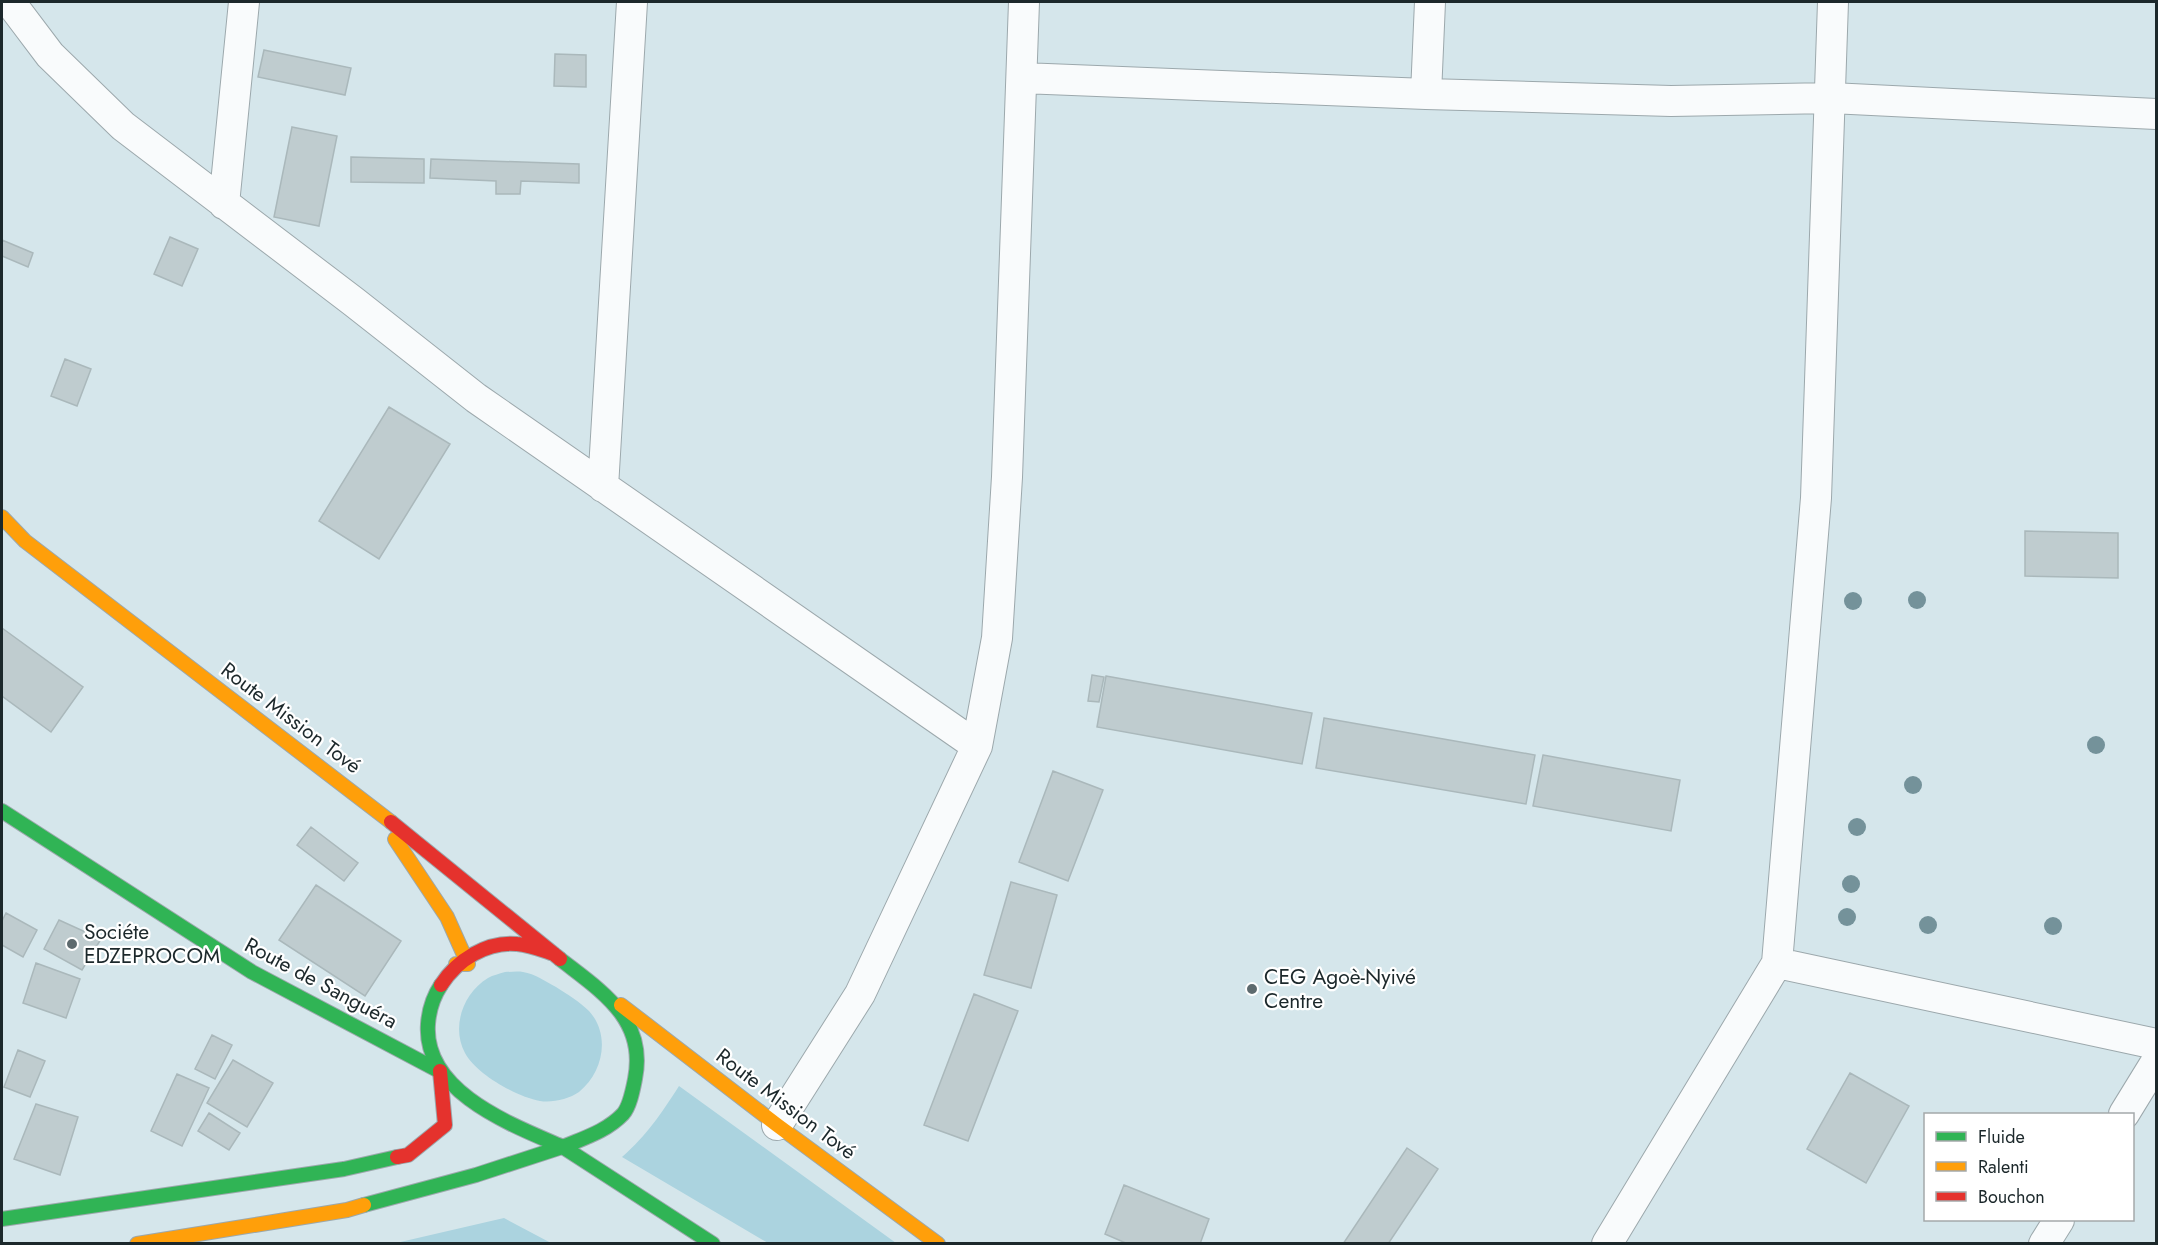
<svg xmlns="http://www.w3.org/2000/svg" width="2158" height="1245" viewBox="0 0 2158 1245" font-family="Jost,sans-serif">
	<rect width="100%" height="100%" fill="#d5e6eb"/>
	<path fill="#abd3df" d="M505,972c6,0 12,-1 18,0 12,2 22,9 33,15 11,7 24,15 33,24 22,24 14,62 -10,81 -10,7 -27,11 -39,9 -23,-4 -64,-27 -75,-48 -14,-26 -2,-60 23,-75 5,-3 11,-4 17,-6z
		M679,1086l217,157h-128l-146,-86c25,-22 39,-43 57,-71z
		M504,1218l47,25h-155z"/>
	<path fill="#bfcccf" stroke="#aab8bb" stroke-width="1.5" d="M264,50l87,18 -6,27 -87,-18z
		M555,54l31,1v32l-32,-1z
		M292,127l45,9 -18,90 -45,-9z
		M351,157l73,2v24l-73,-1z
		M431,159l148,5v19l-58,-2 -1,13h-24v-13l-66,-3z
		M170,237l28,12 -16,37 -28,-12z
		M2,240l31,13 -5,14 -26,-11z
		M65,359l26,10 -14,37 -26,-10z
		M389,407l61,37 -71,115 -60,-38z
		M2025,531l93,2v45l-93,-2z
		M2,628l81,59 -32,45 -49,-36z
		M1092,675l12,2 -5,25 -11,-1z
		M1106,676l206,37 -10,51 -205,-37z
		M1324,718l211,37 -9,49 -210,-36z
		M1543,755l137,25 -9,51 -138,-25z
		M1053,771l50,19 -35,91 -49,-19z
		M311,827l47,36 -14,18 -47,-36z
		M1011,882l46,13 -26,93 -47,-13z
		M316,885l85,56 -36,55 -86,-56z
		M6,913l31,17 -14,27 -21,-12v-24z
		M59,920l42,19 -19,31 -38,-21z
		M36,963l44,16 -14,39 -43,-15z
		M974,994l44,17 -50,130 -44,-16z
		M212,1035l20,10 -17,34 -20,-10z
		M18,1050l27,11 -15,36 -26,-10z
		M233,1060l40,23 -26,44 -40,-24z
		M1850,1073l59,33 -43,77 -59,-34z
		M177,1074l32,14 -27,58 -31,-15z
		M36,1104l42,13 -18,58 -46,-16z
		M209,1113l31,20 -11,17 -31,-19z
		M1407,1148l31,21 -50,75h-45z
		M1124,1185l85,34 -9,25h-72l-23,-10z"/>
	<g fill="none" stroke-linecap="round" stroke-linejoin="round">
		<g stroke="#9ca8ac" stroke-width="32">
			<path id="street" d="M10,2l40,53 73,71 231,176 122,96 501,348
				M1833,2l-17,496 -39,465 379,81
				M1022,78l404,16 245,7 160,-3 325,16
				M1426,94l4,-92
				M224,204l20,-202
				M603,487l29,-485
				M2124,1114l32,-52
				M777,1125l83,-131 117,-248 20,-108 10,-161 17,-475
				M1607,1244l170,-281
				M2044,1244l15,-24"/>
		</g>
		<g stroke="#9ca8ac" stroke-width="16">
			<path id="fast" d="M2,811l250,161 189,100
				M441,985c-8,12 -12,25 -13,39 -5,68 84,101 135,123 21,-9 44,-16 60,-33 7,-8 10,-25 12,-35 12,-60 -34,-88 -75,-120
				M563,1147l150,97
				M364,1205l112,-30 86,-28
				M2,1219l342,-50 53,-12"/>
		</g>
		<g stroke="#9ca8ac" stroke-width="16">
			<path id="slow" d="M2,517l23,24 366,281
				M395,839l52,78 21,47h-12
				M621,1005l156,120 161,119
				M137,1244l210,-34 17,-5"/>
		</g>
		<g stroke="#9ca8ac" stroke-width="16">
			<path id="jam" d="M391,822l169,137
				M441,985c16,-25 46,-44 76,-41 13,1 25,6 37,10
				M397,1157l11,-2 37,-30 -5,-54"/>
		</g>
		<use href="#street" stroke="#f9fbfc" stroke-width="30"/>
		<use href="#fast" stroke="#30b455" stroke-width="14"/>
		<use href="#slow" stroke="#ff9f0a" stroke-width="14"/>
		<use href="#jam" stroke="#e5322d" stroke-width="14"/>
	</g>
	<g fill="#74929a">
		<circle cx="1917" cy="600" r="9"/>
		<circle cx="1853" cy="601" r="9"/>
		<circle cx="2096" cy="745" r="9"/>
		<circle cx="1913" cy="785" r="9"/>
		<circle cx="1857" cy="827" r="9"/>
		<circle cx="1851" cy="884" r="9"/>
		<circle cx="1847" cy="917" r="9"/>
		<circle cx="1928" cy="925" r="9"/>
		<circle cx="2053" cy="926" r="9"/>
	</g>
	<g fill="#5d6a6e" stroke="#fff" stroke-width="2">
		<circle cx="72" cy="944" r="6"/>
		<circle cx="1252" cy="989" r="6"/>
	</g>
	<g text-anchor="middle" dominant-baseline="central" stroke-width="4.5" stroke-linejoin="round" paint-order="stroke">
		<g font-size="21" fill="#1c282b" stroke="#fff">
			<text transform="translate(291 718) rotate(37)">Route Mission Tové</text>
			<text transform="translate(321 983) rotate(28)">Route de Sanguéra</text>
			<text transform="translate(786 1104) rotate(37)">Route Mission Tové</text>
		</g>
		<g font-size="21" fill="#1c282b" stroke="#fff" text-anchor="start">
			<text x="84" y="932">Sociéte<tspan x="84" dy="24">EDZEPROCOM</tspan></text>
			<text x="1264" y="977">CEG Agoè-Nyivé<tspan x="1264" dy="24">Centre</tspan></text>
		</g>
	</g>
	<rect width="2158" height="1245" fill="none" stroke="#1c282b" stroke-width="6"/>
	<rect x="1924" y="1113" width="210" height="108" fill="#ffffff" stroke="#a4a9aa" stroke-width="1.5"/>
	<rect x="1936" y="1132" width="30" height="9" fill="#30b455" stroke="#a4a9aa" stroke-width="1.5"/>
	<text x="1978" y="1143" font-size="18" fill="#1c282b">Fluide</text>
	<rect x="1936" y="1162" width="30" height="9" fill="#ff9f0a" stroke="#a4a9aa" stroke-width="1.5"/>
	<text x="1978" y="1173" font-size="18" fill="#1c282b">Ralenti</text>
	<rect x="1936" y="1192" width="30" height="9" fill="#e5322d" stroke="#a4a9aa" stroke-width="1.5"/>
	<text x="1978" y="1203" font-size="18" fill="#1c282b">Bouchon</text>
</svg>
